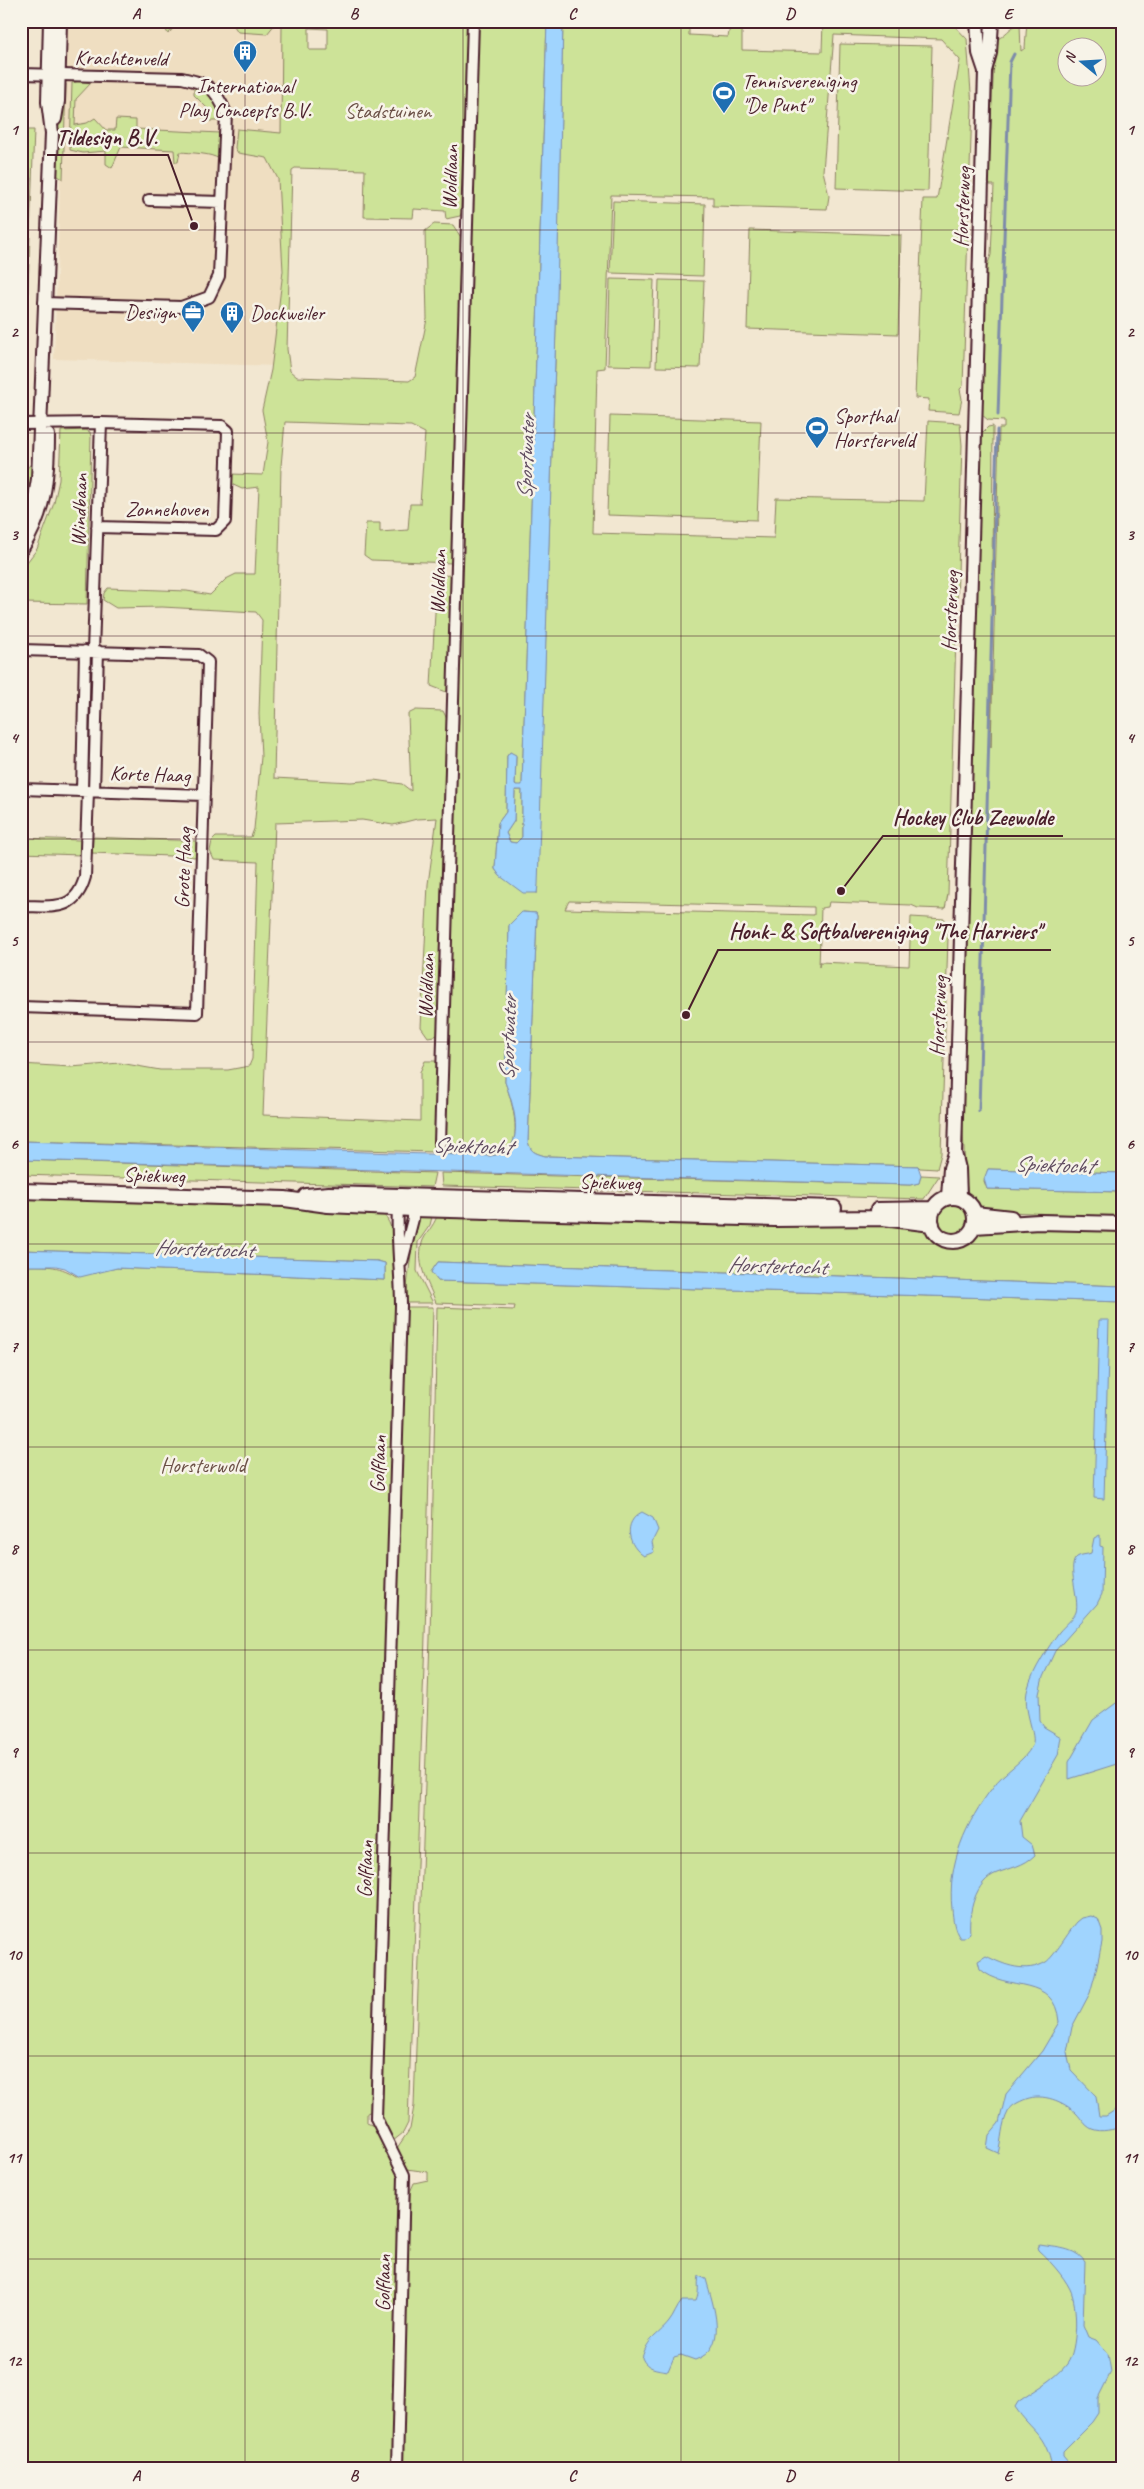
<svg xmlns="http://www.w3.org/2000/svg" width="1144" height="2489" viewBox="0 0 1144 2489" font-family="Caveat,sans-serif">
	<rect width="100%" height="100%" fill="#f2e7d1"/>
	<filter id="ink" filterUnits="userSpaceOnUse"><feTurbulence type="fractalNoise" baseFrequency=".02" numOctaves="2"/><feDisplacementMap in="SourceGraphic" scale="10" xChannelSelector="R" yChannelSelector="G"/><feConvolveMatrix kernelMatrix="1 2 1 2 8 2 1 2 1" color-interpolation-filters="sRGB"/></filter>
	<g filter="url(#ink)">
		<path fill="#efdec1" d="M66,21h226l-14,345 -224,-7z"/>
		<path fill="#cde398" stroke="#8c8162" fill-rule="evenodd" d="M74,21h394l-5,189 -3,6 -14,3 -1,-8 -31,-2 -1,9 -49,-1 1,-47 -70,-2 -3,2 -5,179 3,22 7,6 112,4 6,-4 12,-58 -2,-88 9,-7 19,1 9,14 -10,324 -81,-3 -7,-5 2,-32h14v9l28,-2 2,-26h10l5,-71 -14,-7 -126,-4 -4,44 -7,312 77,4 23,-2 28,4 9,7 -3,-77 8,-4 27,1 5,10 -3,129 -4,42 -1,143 -12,2 -7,-10 7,-143 9,-66 -20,1 -24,6 -31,-5 -87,3 -12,292 157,6v-49l5,-11h14l-4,91 -414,-11v-77l50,3 49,-4 40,7h68l21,-4 3,-7 6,-197 -44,-2 -4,-9 2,-10 4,-4h35l3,-8 7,-72 -2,-43 3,-94 -6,-8 -94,-5 -46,1 -13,-8 1,-7 4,-5 79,3 23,4 16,-16 10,-5h19l4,-87 -17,2 -13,-6 2,-9 32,1 5,-33 -6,-32 9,-40 12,-99 -5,-92 -11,-21 -29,-5 -3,-5 2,-19 44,4 1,-108 -7,-1 -8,10 -29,-2 -6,-9 -53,-1 -11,12 -4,-8 -24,-4zM309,28l19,1v21h-19z
			M476,21h71l-25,765 -7,-1 1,-29 -6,-4 -3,4 -1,56 -8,11 -3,46 5,7 37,17 18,-530 8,-342h38v4h21v-4h59l8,4v10l39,2 2,-10h7l5,4v19l80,2 1,-31h127l17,18 5,67 -9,280 -3,3 2,10 -3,14 -31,-2 1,-12 -14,-1 8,-199h14l23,-139 -19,-21 -107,-4 -11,136 6,25 -2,13 -114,-3v-9l-102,-2 -6,173 -8,1 -4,164 181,5 2,-40 148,3 4,-80 32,2 2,22 -14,449 -3,15 -27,-1 -7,-3 -82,-3 -1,5 -7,1 -2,59 1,-5 89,4 2,-49 34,2 3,19 -7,216 -4,15 -17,-1 -2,-2 -373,-10c-10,-3 -15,-4 -17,-15l9,-225 -1,-3 -13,-1 -14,14 -4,156c7,20 22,67 -7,73l-56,-2zM569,901l245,6v8l-249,-6z
			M1027,21h96v1152l-135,-4 -4,12 3,8 136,3v25l-137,-6 -17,-14 -3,-13 -5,-86 19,-663 8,-8 5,-1 -2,322 8,-320h5v-7l-16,-1 -7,-6 5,-145 5,-14 3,-70h-4l-2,-4 7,-141c10,-3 15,-14 25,-16l1,27 4,-3zM1066,48h30v30h-30z
			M840,44l92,2 -4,145 -92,-3z
			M79,81l12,2 -15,16 -1,26 12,-2 8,-5 11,12h9l1,-11 20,1v9l84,4 -1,26c-8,-6 -28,-6 -39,-7l-2,10h-3l-1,-12 -53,-3 -9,21 -6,-4v-13l-23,2 -13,-3 2,-67z
			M61,84h5l-3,95 -7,-4z
			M194,85c17,6 24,19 26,36h-11l-2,-13 -13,-13z
			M21,130h13l-11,290h-2z
			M613,201l92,3 -2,72 -93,-3z
			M750,230l151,5 -3,99 -151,-5z
			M610,279l44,1 -3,86 -43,-1z
			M659,280l45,1 -4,87 -44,-1z
			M610,416l151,5 -4,99 -150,-5z
			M86,430l4,2 1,5 -4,167 -66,-1v-33l16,-21 17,-46 5,-23 2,-49z
			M33,461l-2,20 -10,32v-37z
			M451,575l3,6 -5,112 -18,-7 6,-110z
			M515,790h7v47l-6,6 -6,-1 -4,-9 8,-12z
			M93,837l105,4 -1,16 -105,-4z
			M21,838l60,2v15l-60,-2z
			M21,1160l414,13 -3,14 -411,-12z
			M441,1173l469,12 9,-2 2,-8 18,1 -15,23 -482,-13z
			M21,1196l273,8 86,7c20,15 17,65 17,88l-25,812 -5,2v10l9,4 24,50 -8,291h-371v-1202c23,0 36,-2 55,10l41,-8 268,12v-17l-8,-2 -356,-11z
			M936 1219a16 16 0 1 1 32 0a16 16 0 1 1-32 0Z
			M426,1213h7l-3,12 -12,17 -1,29 16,32h-28l9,-74 4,-11z
			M437,1216l398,4 92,9c27,33 35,7 61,0l135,2v55l-685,-24 -7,10 7,9 685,21v1166h-723l10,-276 4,-9 14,-3v-8l-21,-3 -10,-21 13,-19 4,-23 16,-468 7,-331 77,3 1,-4 -79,-3c-7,-20 -20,-36 -14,-60 2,-8 12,-17 15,-27z
			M406,1307h27l-8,330 -17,486 -5,10 -10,8 -11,-22z"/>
		<path fill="#a0d4fe" stroke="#7e8caa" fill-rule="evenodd" d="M547,21h16l-6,278 -19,586 -1,8h-14l-23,-17 -5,-7 3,-46 8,-11 1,-56 3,-4 6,3 -1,30h7zM515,790h7v47l-6,6 -6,-1 -4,-9 8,-12z
			M522,912l14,1 1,3 -9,225c2,11 7,12 17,15l373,10 3,9 -2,8 -9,2 -889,-25v-19l469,15 17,-3c16,-19 6,-49 -2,-71l4,-157z
			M988,1169l135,4v19l-136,-3 -3,-10z
			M21,1250l356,11 8,2v17l-268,-12 -37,9 -15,-9 -9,-2h-35z
			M438,1262l685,24v16l-685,-21 -7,-9z
			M1099,1320h10l-5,179 -10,-1z
			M642,1512l11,6 5,12 -6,12 2,10 -10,4c-16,-10 -22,-34 -2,-44z
			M1100,1535v11l3,1 -1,47 -5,10 -42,47 -12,26 -4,17 1,27 4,6 17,10 -3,18 -38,66 2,16 10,8 3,10c-11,11 -25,13 -38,18 -22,8 -29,40 -27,60l-6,5h-4c-6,-8 -7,-19 -8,-29 -5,-45 14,-87 41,-122 10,-15 31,-25 39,-41 6,-10 -11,-37 -4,-58 4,-16 21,-42 31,-56 5,-6 15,-14 17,-20 4,-13 -10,-47 1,-55 4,-3 10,-2 14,-4l3,-15z
			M1123,1698v64l-54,17v-17l24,-42z
			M1091,1916l7,3 4,11v12l-7,33 -5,18 -18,34 -5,25 4,18 25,26 3,20h7l17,-11v22c-10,2 -21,6 -31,2 -8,-4 -10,-10 -16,-16 -13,-12 -33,-20 -50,-14 -7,3 -15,6 -18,13 -7,13 -6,28 -10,41l-11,-5 2,-13 10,-12 7,-29 36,-43 17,-29c-4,-49 -53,-29 -79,-53l-2,-8 8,-5c18,9 40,18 60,6 8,-5 23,-31 31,-40l5,-4z
			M1040,2245c16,3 35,2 45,17l-2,63 5,12 8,3 12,14 3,18 -13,26v15l-6,9 -29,29v5l10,12h-21c-6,-35 -20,-36 -37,-61l3,-5c16,-12 36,-21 49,-38 11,-15 11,-59 3,-75 -7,-14 -21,-29 -32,-39l-1,-3z
			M699,2276l7,3c7,26 24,69 -11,81l-14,-5 -7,2 -6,14c-12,-2 -21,-2 -26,-13 6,-21 15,-21 27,-36 5,-6 7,-14 13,-21h14c4,-9 1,-16 3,-25z"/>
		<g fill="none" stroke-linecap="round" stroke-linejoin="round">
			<path stroke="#7e8caa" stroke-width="3" d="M998,415l12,-353 4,-8
				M979,1111l18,-681"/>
			<g stroke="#4a1f2b" stroke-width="14">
				<path id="minor" d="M21,74l161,4c27,6 33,9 44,35l-7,163 -10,21 -28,10 -137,-4
					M149,200l73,2
					M21,424l80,-1 -8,228
					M97,527l119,3 9,-9 3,-90 -6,-5 -121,-3
					M21,650l178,5 9,7 -11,351 -176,-6
					M21,789l183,6
					M82,791l3,-140
					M94,791l4,-140
					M21,906c31,0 54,7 64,-29l3,-86
					M440,1143l33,-1122
					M402,1262l11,-43v-16
					M397,2468l7,-293 -28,-57 25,-812c0,-35 -5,-68 -3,-103"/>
			</g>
			<g stroke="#4a1f2b" stroke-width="16">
				<path id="tertiary" d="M985,71l-6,-18 -2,-32h17
					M55,119l3,-18 2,-80
					M21,533l13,-30 4,-24 14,-346 -4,-31 2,-81
					M21,550c24,-36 27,-73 27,-115
					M948,1197l2,-29 5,-15
					M960,1197l-1,-28 -4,-16 30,-1082 5,-18 2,-31"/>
			</g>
			<g stroke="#4a1f2b" stroke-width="18">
				<path id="secondary" d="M21,1191l264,8 43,6 85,4 362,10 108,-1 49,6
					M306,1196l23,-2 505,14
					M931 1219a22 22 0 1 1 44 0a22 22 0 1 1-44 0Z
					M878,1210l55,-1
					M975,1214l36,4
					M974,1226l65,-4 84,2"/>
			</g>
			<use href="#minor" stroke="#f7f3e8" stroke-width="10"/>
			<use href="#tertiary" stroke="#f7f3e8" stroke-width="12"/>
			<use href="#secondary" stroke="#f7f3e8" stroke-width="14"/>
		</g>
	</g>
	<path fill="none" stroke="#4a1f2b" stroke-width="1" stroke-opacity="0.55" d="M245,21v2447M463,21v2447M681,21v2447M899,21v2447M21,230h1102M21,433h1102M21,636h1102M21,839h1102M21,1042h1102M21,1244h1102M21,1447h1102M21,1650h1102M21,1853h1102M21,2056h1102M21,2259h1102"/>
	<defs>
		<g id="building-pin" transform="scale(1.25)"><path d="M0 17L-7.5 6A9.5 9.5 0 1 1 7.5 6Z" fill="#1f6fb2" stroke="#f7f3e8"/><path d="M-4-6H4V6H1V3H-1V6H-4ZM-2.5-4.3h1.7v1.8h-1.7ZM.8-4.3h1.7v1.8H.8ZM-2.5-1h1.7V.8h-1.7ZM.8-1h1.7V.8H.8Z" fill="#fff"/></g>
		<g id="stadium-pin" transform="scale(1.25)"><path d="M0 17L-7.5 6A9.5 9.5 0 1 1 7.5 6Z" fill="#1f6fb2" stroke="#f7f3e8"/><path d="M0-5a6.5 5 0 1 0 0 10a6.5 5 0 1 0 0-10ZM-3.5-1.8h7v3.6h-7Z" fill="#fff"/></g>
		<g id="office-pin" transform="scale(1.25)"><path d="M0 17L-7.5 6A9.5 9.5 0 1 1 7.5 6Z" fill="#1f6fb2" stroke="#f7f3e8"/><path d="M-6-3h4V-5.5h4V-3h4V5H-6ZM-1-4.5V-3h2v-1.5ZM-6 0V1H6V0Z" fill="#fff"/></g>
	</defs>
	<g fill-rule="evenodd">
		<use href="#building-pin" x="245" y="52"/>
		<use href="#stadium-pin" x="724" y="93"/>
		<use href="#office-pin" x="193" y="312"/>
		<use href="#building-pin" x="232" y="313"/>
		<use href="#stadium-pin" x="817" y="428"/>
	</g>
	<g text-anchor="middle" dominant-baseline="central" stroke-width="5" stroke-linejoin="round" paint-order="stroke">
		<g font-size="21" fill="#4a1f2b" stroke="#f7f3e8">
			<text transform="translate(121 58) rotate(1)">Krachtenveld</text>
			<text transform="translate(450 177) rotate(-88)">Woldlaan</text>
			<text transform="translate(962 207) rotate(-88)">Horsterweg</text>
			<text x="167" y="509">Zonnehoven</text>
			<text transform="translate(79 510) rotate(-88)">Windbaan</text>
			<text transform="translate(438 582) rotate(-88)">Woldlaan</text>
			<text transform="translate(950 611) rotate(-88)">Horsterweg</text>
			<text transform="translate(150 774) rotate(2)">Korte Haag</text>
			<text transform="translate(183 868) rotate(-88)">Grote Haag</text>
			<text transform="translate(426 986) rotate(-88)">Woldlaan</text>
			<text transform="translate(938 1016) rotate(-88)">Horsterweg</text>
			<text transform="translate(154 1175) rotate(2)">Spiekweg</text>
			<text transform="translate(610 1182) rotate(2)">Spiekweg</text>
			<text transform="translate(378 1464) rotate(-88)">Golflaan</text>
			<text transform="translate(365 1869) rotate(-88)">Golflaan</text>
			<text transform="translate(383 2283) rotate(-89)">Golflaan</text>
		</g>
		<g font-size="21" fill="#4a1f2b" stroke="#f7f3e8" text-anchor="start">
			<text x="742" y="81">Tennisvereniging<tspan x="742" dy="24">"De Punt"</tspan></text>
			<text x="245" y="86" text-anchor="middle">International<tspan x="245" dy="24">Play Concepts B.V.</tspan></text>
			<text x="176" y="312" text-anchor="end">Desiign</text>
			<text x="250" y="313">Dockweiler</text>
			<text x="834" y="416">Sporthal<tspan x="834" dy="24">Horsterveld</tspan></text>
		</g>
		<g font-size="21" fill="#6b5046" stroke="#f7f3e8">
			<text x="388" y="111">Stadstuinen</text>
			<text x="203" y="1465">Horsterwold</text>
		</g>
		<g font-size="22" font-style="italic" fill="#604c60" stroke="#f7f3e8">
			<text transform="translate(526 457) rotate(-88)">Sportwater</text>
			<text transform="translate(508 1038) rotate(-88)">Sportwater</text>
			<text transform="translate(472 1146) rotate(2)">Spiektocht</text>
			<text transform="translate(1054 1165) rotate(2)">Spiektocht</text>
			<text transform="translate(204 1249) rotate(2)">Horstertocht</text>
			<text transform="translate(777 1266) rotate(2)">Horstertocht</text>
		</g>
	</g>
	<path fill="none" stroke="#4a1f2b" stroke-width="2" d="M194 226L168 155H47M841 891L883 836H1063M686 1015L718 950H1051"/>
	<g fill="#4a1f2b" stroke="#f7f3e8" stroke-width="2">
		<circle cx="194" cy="226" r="5"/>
		<circle cx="841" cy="891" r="5"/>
		<circle cx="686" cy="1015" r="5"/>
	</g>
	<g font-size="22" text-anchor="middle" font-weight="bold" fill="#4a1f2b" stroke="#f7f3e8" stroke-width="5" stroke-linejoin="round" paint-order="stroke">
		<text x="107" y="145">Tildesign B.V.</text>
		<text x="973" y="825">Hockey Club Zeewolde</text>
		<text x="885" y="939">Honk- &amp; Softbalvereniging "The Harriers"</text>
	</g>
	<rect width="1144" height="2489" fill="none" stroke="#f7f3e8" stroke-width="55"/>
	<g transform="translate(1082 62) rotate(288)"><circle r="24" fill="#f7f3e8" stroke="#b29e9c"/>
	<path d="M0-4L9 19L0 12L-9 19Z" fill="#1f6fb2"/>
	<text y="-8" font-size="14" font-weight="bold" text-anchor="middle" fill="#4a1f2b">N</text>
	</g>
	<rect x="28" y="28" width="1088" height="2434" fill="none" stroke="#4a1f2b" stroke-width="2"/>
	<g font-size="16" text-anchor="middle" font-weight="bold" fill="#4a1f2b">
		<text x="136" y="19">A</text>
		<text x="354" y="19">B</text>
		<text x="572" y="19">C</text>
		<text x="790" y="19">D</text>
		<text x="1008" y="19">E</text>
		<text x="14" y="135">1</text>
		<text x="1130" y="135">1</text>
		<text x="14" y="337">2</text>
		<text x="1130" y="337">2</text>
		<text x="14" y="540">3</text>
		<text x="1130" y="540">3</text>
		<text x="14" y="743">4</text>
		<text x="1130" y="743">4</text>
		<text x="14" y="946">5</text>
		<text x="1130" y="946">5</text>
		<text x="14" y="1149">6</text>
		<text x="1130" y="1149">6</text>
		<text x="14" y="1352">7</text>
		<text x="1130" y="1352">7</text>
		<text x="14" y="1554">8</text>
		<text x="1130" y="1554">8</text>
		<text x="14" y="1757">9</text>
		<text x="1130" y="1757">9</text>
		<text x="14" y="1960">10</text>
		<text x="1130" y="1960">10</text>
		<text x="14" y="2163">11</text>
		<text x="1130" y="2163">11</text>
		<text x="14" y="2366">12</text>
		<text x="1130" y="2366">12</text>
		<text x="136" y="2481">A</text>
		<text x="354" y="2481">B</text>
		<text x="572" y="2481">C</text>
		<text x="790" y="2481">D</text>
		<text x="1008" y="2481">E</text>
	</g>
</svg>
